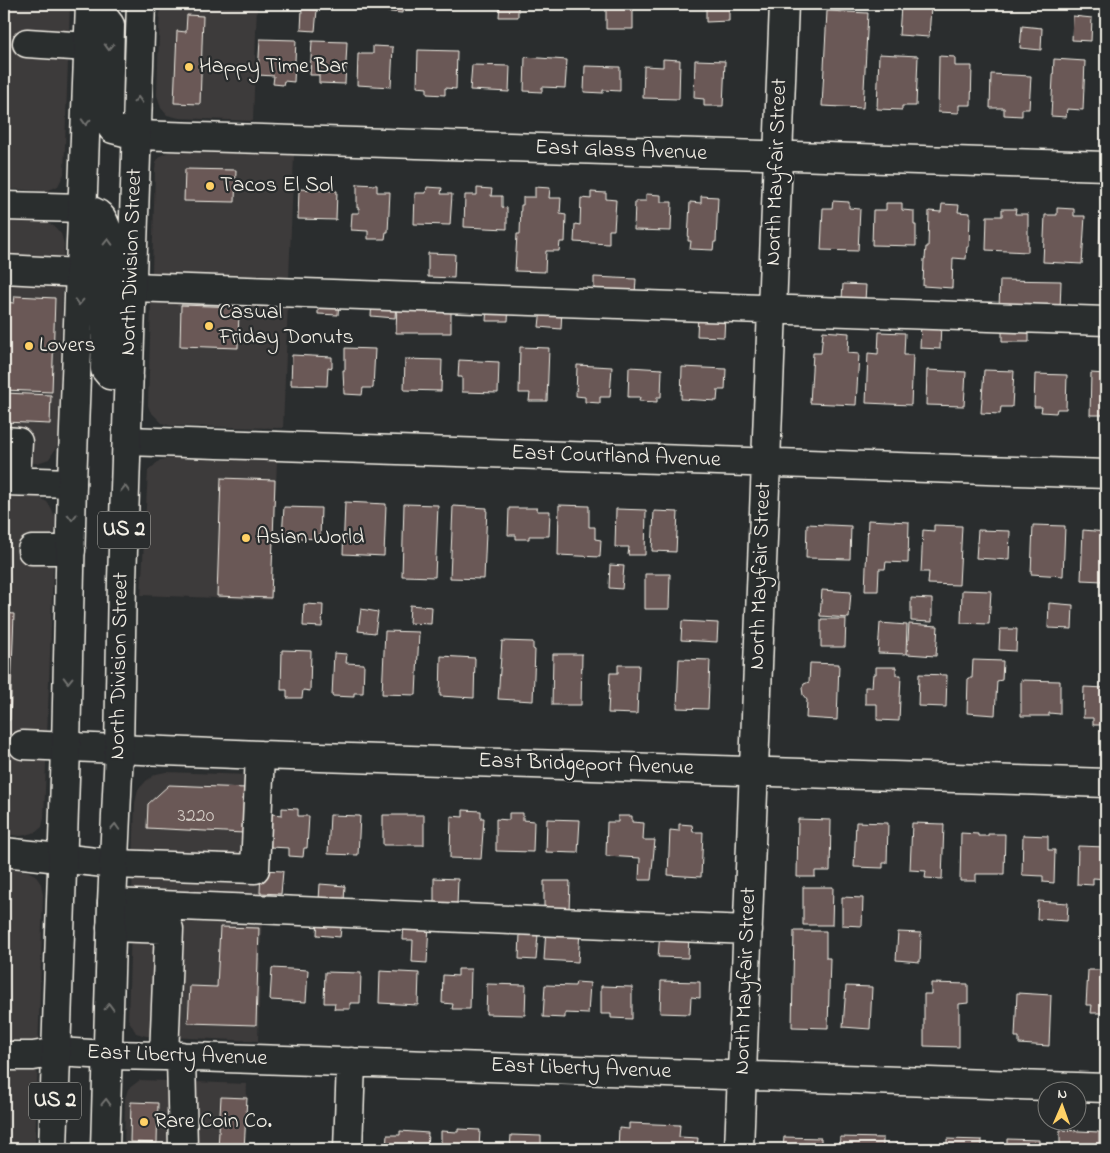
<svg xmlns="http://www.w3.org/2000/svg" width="1110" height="1153" viewBox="0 0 1110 1153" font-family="'Indie Flower',sans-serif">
	<rect width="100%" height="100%" fill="#2a2d2e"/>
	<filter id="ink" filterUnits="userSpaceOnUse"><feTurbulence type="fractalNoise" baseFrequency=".02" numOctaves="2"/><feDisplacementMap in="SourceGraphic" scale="10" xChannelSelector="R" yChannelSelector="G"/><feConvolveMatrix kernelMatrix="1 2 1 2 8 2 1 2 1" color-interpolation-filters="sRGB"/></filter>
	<g filter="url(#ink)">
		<path fill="#3d3a3a" d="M4,4h66l-6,170 -6,12 -11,5 -43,-2z
			M160,4h97l-4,117 -74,-3 -12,-3 -6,-7 -4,-13z
			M179,150l115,4 -11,274 -112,-2 -9,-3 -12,-12 -2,-6 7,-235 1,-8 4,-6 10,-5z
			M4,220l43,2 8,5 6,7 3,10 -6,201 -9,14 -12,4 -33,-1z
			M171,458l106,3 -6,139 -130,-5 7,-124 12,-11z
			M4,496l35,1 8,5 5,7 3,9 -11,300 -2,9 -6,5 -15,4 -17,-2z
			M166,772l109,4 -13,137 -4,128 -112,-5 -10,-3 -8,-14 7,-216 3,-13 8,-9 10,-7z
			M4,867l23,4 8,4 6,9 2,11 -8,254h-31z
			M140,1080l107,4 -2,65h-121l1,-50 3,-10z"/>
		<path fill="#6a5856" stroke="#f4f1e8" d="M382,4h21l-1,9 -21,-2z
			M500,4h18v13h-19z
			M606,4h27v25h-27z
			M706,4h23v17l-23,1z
			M901,6l30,1 -2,30 -30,-2z
			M302,9l15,1 -2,21 -14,-1z
			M827,11l41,2 -5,95 -41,-2z
			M187,15l16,1 -3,88 -26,-1 3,-72 9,1z
			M1073,16l19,2 -1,23 -19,-1z
			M1022,26l20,2 -1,22 -21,-2z
			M260,39l36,1 -2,42 -10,-1 -1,4 -10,-1 1,-8 -16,-1z
			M312,41l35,1 -2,42 -26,-1v-8h-9z
			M373,46l20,1 -2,40 -34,-2 1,-31h15z
			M418,50l39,1 -1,38 -11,-1v7l-18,-1v-6l-10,-1z
			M879,54l39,2 -2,50h-14v4l-25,-1z
			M939,56l16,1v9h17l-1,39h-12v8l-21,-1z
			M525,57l42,3 -2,28 -23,-1v5l-18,-1z
			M663,59l17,1 -1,39 -36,-1 1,-32 19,1z
			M1054,59l31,2 -2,49 -16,-1 -1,8 -15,-1z
			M695,60l30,1 -2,45h-19v-7l-10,-1z
			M1104,62h2v57l-4,-1z
			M472,65l38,1 -1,26 -39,-2z
			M585,66l35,1v24l-17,-1v3l-19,-1z
			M991,74l40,2 -2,33h-7v7l-18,-1v-7h-14z
			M185,169l51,1 -1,32 -51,-1z
			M357,184l20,1v7h13l-2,40h-2l-1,7h-17v-8l-17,-1 1,-17h7v-5h-2z
			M427,187l15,1 -1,6h11l-2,31 -36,-1 1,-31h11z
			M535,187l15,1 -1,10h12l-1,16 6,1 -1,27h-5l-1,9h-13l-1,21 -30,-1 2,-37h3l1,-29h2v-8h12z
			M477,188l15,1 -1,7h11v11l5,1v21l-43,-2 1,-32h12z
			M299,189l38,2 -1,29 -38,-1z
			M591,192l15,1v6l10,1 -2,30h-5v14l-35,-2 1,-18 5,1 1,-27 10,1z
			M646,194l15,1v7h11l-1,29 -37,-1 1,-29h11z
			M701,196l17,1 -2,45h-2l-1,8 -23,-1 1,-8h-3l2,-39 11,1z
			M833,201l16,1v6l11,1 -2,42 -37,-1 2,-42h9z
			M886,203h16v7l12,1v14h2v21l-44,-1 1,-35h13z
			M942,204l17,1 -1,7 12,1 -1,34h-2l-1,12 -13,-1 -1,30 -29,-2 1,-27h1l1,-12h2l1,-36 12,1z
			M1057,208l17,1v7h11l-3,48 -39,-2 2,-47h12z
			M1002,209h14l-1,5h13v38l-42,-2 1,-34h15z
			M1100,217h6v40h-7z
			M428,253l27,1 -1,24 -26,-1z
			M594,277l42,2 -1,15 -41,-2z
			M1000,280l61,1 -1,29 -61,-2z
			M843,284l23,1 -1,16 -23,-2z
			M15,296l40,2 -3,94 -48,-2v-88l10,1z
			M318,300l21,1 -1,14 -20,-1z
			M372,302l24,1 -1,15 -24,-2z
			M397,303l54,1v29h-55z
			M181,305l58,2 -1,41 -58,-2z
			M487,305l22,1 -1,15h-22z
			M541,308l21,1 -1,20 -22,-2z
			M698,313l27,1 -1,23 -27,-1z
			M921,322h20l-1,27 -20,-1z
			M1002,325h27v17h-27z
			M823,331l26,2 -1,20 11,1 -3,51 -46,-2 3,-50h8z
			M879,332l26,1 -1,22h9l-2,50 -45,-2 2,-50 10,1z
			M520,347l29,1 -2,53h-18l1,-8h-11z
			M345,348l30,1 -2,39h-10l-1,7 -18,-1 -1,-24h2z
			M292,355l40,2v11l-4,-1 -1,19 -36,-1z
			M405,359l37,1 -1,31 -37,-1z
			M459,360l40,2 -1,31 -36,-1v-15h-4z
			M577,365l35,2 -2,30h-10v6l-15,-1v-5l-9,-1z
			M629,367l33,2 -1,28h-4v5l-18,-1 1,-4h-12z
			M682,367l44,2 -1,21h-7l-1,11 -36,-2z
			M927,370l39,2 -2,34 -38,-1z
			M984,370l30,1 -2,36h-11l-1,7 -19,-1z
			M1091,373l15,1v41h-16z
			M1035,374l32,1 -1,34h-9l-1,4 -15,-1 1,-5h-8z
			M4,393l47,2 -1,29 -46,-2z
			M221,478l54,2 -4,118 -54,-2z
			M345,502l41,2 -2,52 -41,-2z
			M404,504l34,1 -3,72 -33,-1z
			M559,505l30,1v21h6v12l6,1 -1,17 -42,-2z
			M453,506l34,2 -3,71 -34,-1z
			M284,507l37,1 -1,31 -38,-2z
			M509,508h28v3h13l-1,25h-20v3h-13v-4h-8z
			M616,509l30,1 -1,45h-17l1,-8h-14z
			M654,511l24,1 -2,40 -24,-1z
			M868,520l41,2 -1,41 -22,-1 -1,7h-6l-1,22h-13z
			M807,524l44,2 -1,33 -44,-1z
			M934,525l28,1 -3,59 -31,-1 1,-12h-8l2,-42 11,1z
			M1033,525l32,1 -2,50 -32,-2z
			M978,530l32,1 -1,29 -33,-2z
			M1083,530l23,2v44h-3v5l-22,-1z
			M610,565l14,1 -2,23 -13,-1z
			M645,574h25l-1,35h-24z
			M822,590l29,2 -2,26 -29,-2z
			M962,590l29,1 -2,33 -28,-1z
			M911,598l21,1v23l-21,-1z
			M1049,603l24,2 -1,24 -24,-1z
			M304,604l19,1 -1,22 -19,-1z
			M410,605l22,2 -1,17 -22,-1z
			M361,609l17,3 -3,21 -17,-2z
			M4,613l10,1 -4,106h-6z
			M821,619h25l-1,28h-24z
			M682,621l36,2 -1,19 -36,-2z
			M880,623l27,2 -1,29 -28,-1z
			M909,624l29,2 -2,30 -29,-2z
			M1000,629h17l-1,22 -17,-1z
			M385,631l34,1 -3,63 -34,-1z
			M502,641l31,1v7l2,1 -2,51 -35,-2z
			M282,650l29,1 -1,40 -7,-1 -1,8h-15v-8h-6z
			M334,653l13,1 -1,9 18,1 -1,29h-9v4l-22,-1z
			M553,654h29l-1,51h-29z
			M441,656l34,2 -1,40 -34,-2z
			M679,659l31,1 -2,49 -31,-1z
			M973,660l30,1 -1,19 -5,1 -2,34 -28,-2 1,-35h4z
			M810,663l29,1 -2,56 -31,-2 1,-18 -4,-5 -1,-7 2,-4 5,-2z
			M618,665h21l-2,49 -29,-1 2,-40h8z
			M876,667h20v8h5l-2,46 -22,-1v-16h-12v-17h7l1,-13h3z
			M919,674l28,1 -1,32 -28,-1z
			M1021,680l39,1v33l-11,-1v3h-28z
			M1084,687l22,1v31h-1l-1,6h-11v-7h-10z
			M169,785l77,3 -2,45 -97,-5 1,-24z
			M282,808l16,1v7h11l-2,32h-3l-1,9 -14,-1v-8l-19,-1 2,-33 10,1z
			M463,810l18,1v7h3l-3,41 -31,-1 1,-42 12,1z
			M509,813h14v7l11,1 -1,31 -37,-1v-32l13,1z
			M330,815l30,1 -2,39 -30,-1z
			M383,815h41v30h-41z
			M618,816h14v6l12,1 -1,17h12l-4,40h-12l1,-22 -34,-2 1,-34h11z
			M547,819l33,1 -2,33 -32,-1z
			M798,819l33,1 -1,51h-15v6h-18z
			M856,822l32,1 -1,40h-4v5l-29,-1z
			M912,823l32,1 -2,55 -17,-1 1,-7 -16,-1z
			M679,824l13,1 1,7h10l-2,45 -33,-2 2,-45 9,1z
			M961,833l17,1v2h10v-2h17l-1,40h-28v7h-16z
			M1023,835l25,1v14h7l-1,33 -11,-1v-6l-21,-1z
			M1078,846l28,1v32l-13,-1v7l-16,-1z
			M261,870l22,1 -2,23 -21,-1z
			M434,878l24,1 -1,27h-23z
			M544,881h26l-1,30 -25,-1z
			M320,884l25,2 -1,15 -25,-1z
			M803,887h30l-1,38h-29z
			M842,897l21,1 -1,28 -20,-1z
			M1038,901l30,2 -1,18 -30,-2z
			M318,918l24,2 -2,17 -23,-2z
			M404,921l25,2 -2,40 -15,-1 1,-22h-10z
			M220,927l39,1 -3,97 -68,-2 2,-37 27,1z
			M546,928l34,2 -2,32 -34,-2z
			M794,931h32v27h4l-2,70 -36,-1z
			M898,932l23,1 -1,29 -24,-2z
			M520,933l18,1 -2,26 -17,-1z
			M660,933l29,1 -1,24 -30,-1z
			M272,968l36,2 -2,32 -36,-2z
			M458,969h13l-1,40h-18l1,-5 -11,-1 1,-28 15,1z
			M1088,970h13v14h5v29h-15l1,-8h-6z
			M380,971l39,2 -1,32 -39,-2z
			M325,972l36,1 -1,30h-10v6h-16l1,-6h-11z
			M661,981l39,1v16l-9,-1 -1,17 -30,-1z
			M576,982l14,1 -2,31 -23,-1v5l-22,-1 2,-32 30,1z
			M931,983l37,1v19l-9,1v43l-35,-1v-52h7z
			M487,984l39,1 -1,30 -39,-1z
			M601,986l31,1v32l-21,-1v-4h-10z
			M846,986l26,1 -2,42 -27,-2z
			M1017,993l34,2 -2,51 -30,-2v-7h-4z
			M221,1097l26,1 -3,51h-26z
			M131,1102l27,1 -1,40 -27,-1z
			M629,1123l51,2 -1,12 19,1 -1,11h-79l1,-21 10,1z
			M458,1129l22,1 -1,19h-38v-18l17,1z
			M1060,1130l39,2v17h-39z
			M400,1131l28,2 -1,16h-41l1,-14h13z
			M511,1135l30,1v13h-31z
			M784,1137l37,1v11h-38z
			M840,1137l43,1v11h-44z
			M947,1139l35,1v9h-35z
			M1007,1139l32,1v9h-32z
			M895,1143l44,2v4h-44z"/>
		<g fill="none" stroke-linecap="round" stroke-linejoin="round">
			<g stroke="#f4f1e8" stroke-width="31">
				<path id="minor" d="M27,43l61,4
					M136,135l970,31
					M4,206l79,2
					M4,269l76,4
					M132,287l974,34
					M4,441l14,1 -2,39
					M127,441l979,33
					M4,481l68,2
					M32,550h39
					M23,745l237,10 846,28
					M4,852l110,12 141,5 5,-114
					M112,903l636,27
					M111,927l58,2 -5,127
					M4,1056h29l24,-4 51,3 56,1 942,32
					M181,1056l2,93
					M348,1149l3,-87
					M739,1149l45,-1145"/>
			</g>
			<g stroke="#f4f1e8" stroke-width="31">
				<path id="major" d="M94,4l16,21 -2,90v7l5,7 23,6
					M83,208c18,6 18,6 25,24l-3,137 5,6 19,2
					M53,1149l13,-402 6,-264 18,-479
					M105,1149l7,-246 7,-153 3,-170 19,-576"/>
			</g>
			<use href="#minor" stroke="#2a2d2e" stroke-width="28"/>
			<use href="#major" stroke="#2a2d2e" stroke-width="28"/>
		</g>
		<defs><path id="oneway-chevron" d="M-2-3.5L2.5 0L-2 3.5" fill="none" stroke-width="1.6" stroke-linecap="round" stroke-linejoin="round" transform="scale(1.25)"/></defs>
		<g stroke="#71726f">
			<use href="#oneway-chevron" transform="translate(109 47) rotate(92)"/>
			<use href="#oneway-chevron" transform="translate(138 100) rotate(-88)"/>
			<use href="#oneway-chevron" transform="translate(86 122) rotate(92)"/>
			<use href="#oneway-chevron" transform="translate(108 242) rotate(-89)"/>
			<use href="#oneway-chevron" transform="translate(79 302) rotate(92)"/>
			<use href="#oneway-chevron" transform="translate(125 489) rotate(-88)"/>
			<use href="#oneway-chevron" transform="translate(72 517) rotate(91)"/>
			<use href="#oneway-chevron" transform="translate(68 680) rotate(91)"/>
			<use href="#oneway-chevron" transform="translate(115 827) rotate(-87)"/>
			<use href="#oneway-chevron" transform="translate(109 1007) rotate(-88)"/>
			<use href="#oneway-chevron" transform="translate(106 1102) rotate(-88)"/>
		</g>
	</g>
	<g fill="#ffd166" stroke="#2a2d2e" stroke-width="2">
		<circle cx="189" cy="67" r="5"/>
		<circle cx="210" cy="186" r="5"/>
		<circle cx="209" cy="326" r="5"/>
		<circle cx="29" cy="346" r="5"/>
		<circle cx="246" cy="538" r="5"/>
		<circle cx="144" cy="1122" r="5"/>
	</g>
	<g text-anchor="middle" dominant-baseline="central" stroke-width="4.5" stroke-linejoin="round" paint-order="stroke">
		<g font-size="20" fill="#d2cbc4">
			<text x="196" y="816">3220</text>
		</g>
		<g fill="#2a2d2e" stroke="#b7b6b0" stroke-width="1">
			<rect x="98" y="511.5" width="52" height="37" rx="4"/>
			<rect x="29" y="1082.5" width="52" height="37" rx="4"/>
		</g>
		<g font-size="21" font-weight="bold" fill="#f4f1e8">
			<text x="124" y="530">US 2</text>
			<text x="55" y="1101">US 2</text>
		</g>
		<g font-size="22" fill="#f4f1e8" stroke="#2a2d2e" text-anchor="start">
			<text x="199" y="67">Happy Time Bar</text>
			<text x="220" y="186">Tacos El Sol</text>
			<text x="219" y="313">Casual<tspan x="219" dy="25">Friday Donuts</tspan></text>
			<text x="39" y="346">Lovers</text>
			<text x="256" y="538">Asian World</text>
			<text x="154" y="1122">Rare Coin Co.</text>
		</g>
		<g font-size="22" fill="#f4f1e8" stroke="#2a2d2e">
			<text transform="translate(621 151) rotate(2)">East Glass Avenue</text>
			<text transform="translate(777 172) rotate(-88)">North Mayfair Street</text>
			<text transform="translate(132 262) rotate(-88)">North Division Street</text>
			<text transform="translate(616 457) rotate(2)">East Courtland Avenue</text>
			<text transform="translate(761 576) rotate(-88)">North Mayfair Street</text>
			<text transform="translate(120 666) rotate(-89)">North Division Street</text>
			<text transform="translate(586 765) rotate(2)">East Bridgeport Avenue</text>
			<text transform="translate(746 981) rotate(-88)">North Mayfair Street</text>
			<text transform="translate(177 1056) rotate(2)">East Liberty Avenue</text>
			<text transform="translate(581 1069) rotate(2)">East Liberty Avenue</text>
		</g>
	</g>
	<rect width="1110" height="1153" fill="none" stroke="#2a2d2e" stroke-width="20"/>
	<rect x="10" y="10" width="1090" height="1133" fill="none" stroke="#f4f1e8" stroke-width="2" filter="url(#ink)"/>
	<g transform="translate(1062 1106) rotate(2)"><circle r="24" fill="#2a2d2e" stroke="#7b7b78"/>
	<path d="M0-4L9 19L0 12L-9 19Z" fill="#ffd166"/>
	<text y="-8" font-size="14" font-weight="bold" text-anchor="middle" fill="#f4f1e8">N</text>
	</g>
</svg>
